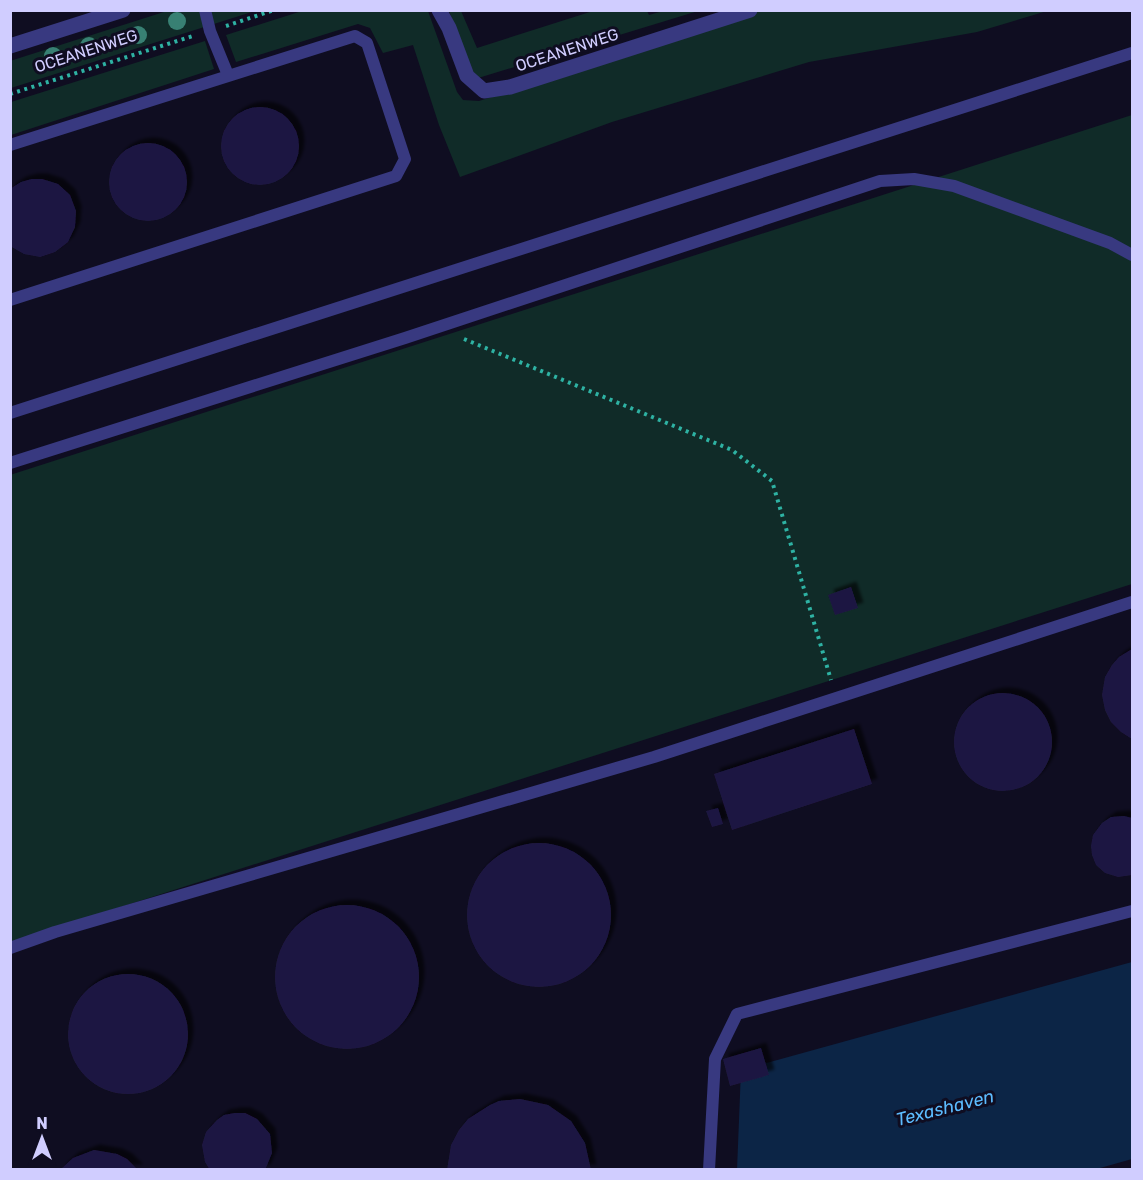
<svg xmlns="http://www.w3.org/2000/svg" width="1143" height="1180" viewBox="0 0 1143 1180" font-family="Rubik,sans-serif">
	<defs>
		<filter id="shadow"><feDropShadow dx="5.5" dy="-5.5" stdDeviation="1.5" flood-color="#0009"/></filter>
	</defs>
	<rect width="100%" height="100%" fill="#0f0d21"/>
	<path fill="#102b28" d="M167,11h88l-244,77 -1,-27z
		M302,11h126l29,81 6,8 16,1 281,-90h287l-70,21 -168,30 -197,60 -152,55 -21,-52 -26,-80 -30,8 -13,-25 -12,-4 -122,38 -10,-27z
		M449,11h12l16,37 116,-37h54l2,4 14,-4h35l-223,68z
		M205,41l9,28 -203,66v-33z
		M1132,115v469l-1121,358 -1,-467z"/>
	<path fill="#0c2546" d="M1132,962v197l-39,11h-356l4,-100z"/>
	<path fill="#1f1942" filter="url(#shadow)" d="M221 146a39 39 0 1 1 78 0a39 39 0 1 1-78 0Z
		M109 182a39 39 0 1 1 78 0a39 39 0 1 1-78 0Z
		M32,179h10l16,5 12,11 6,16 -1,16 -7,15 -13,10 -15,5 -16,-3 -14,-8v-57l11,-7z
		M851,587l7,21 -23,7 -7,-20z
		M1132,649v90l-11,-7 -10,-10 -6,-12 -3,-15 3,-18 7,-12 7,-8z
		M954 742a49 49 0 1 1 98 0a49 49 0 1 1-98 0Z
		M854,729l18,55 -140,46 -18,-56z
		M718,808l5,16 -11,3 -6,-16z
		M1124,816l8,2v57l-14,2 -13,-4 -9,-8 -4,-10 -1,-9 2,-11 9,-12 9,-6z
		M467 915a72 72 0 1 1 144 0a72 72 0 1 1-144 0Z
		M275 977a72 72 0 1 1 144 0a72 72 0 1 1-144 0Z
		M68 1034a60 60 0 1 1 120 0a60 60 0 1 1-120 0Z
		M761,1048l8,27 -39,11 -7,-27z
		M520,1099l28,6 23,16 14,22 6,27h-144l4,-25 8,-15 9,-11 22,-14 9,-4z
		M235,1113h10l12,6 13,15 2,19 -7,17h-55l-5,-8 -3,-17 4,-13 11,-12 7,-5z
		M94,1150l23,4 10,5 11,11h-78l13,-12z"/>
	<g fill="none" stroke-linecap="round" stroke-linejoin="round">
		<path stroke="#2eb2a3" stroke-width="4" stroke-dasharray="3 4.5" stroke-linecap="butt" d="M226,26l48,-16
			M10,94l183,-58
			M464,339l268,111 40,31 59,199"/>
		<path stroke="#383980" stroke-width="12" d="M205,10l5,21 18,44
			M10,145l345,-109 12,7 38,116 -9,17 -386,124
			M10,413l1122,-360
			M10,463l395,-125 475,-157 34,-2 40,7 156,57 22,12
			M10,948l45,-16 599,-175 478,-155
			M709,1170l6,-111 22,-45 395,-103"/>
		<path stroke="#383980" stroke-width="15" d="M439,10l10,18 18,48 17,15 26,-4 240,-77
			M10,46l113,-36"/>
	</g>
	<g fill="#388073">
		<circle cx="177" cy="21" r="9"/>
		<circle cx="138" cy="35" r="9"/>
		<circle cx="89" cy="46" r="9"/>
		<circle cx="53" cy="56" r="9"/>
	</g>
	<g text-anchor="middle" dominant-baseline="central" stroke-width="6" stroke-linejoin="round" paint-order="stroke">
		<g font-size="16" fill="#d0cdff" stroke="#0f0d21">
			<text transform="translate(567 50) rotate(-18)">OCEANENWEG</text>
			<text transform="translate(86 51) rotate(-18)">OCEANENWEG</text>
		</g>
		<g font-size="18" font-style="italic" fill="#5cbbfe" stroke="#0f0d21">
			<text transform="translate(945 1108) rotate(-14)">Texashaven</text>
		</g>
	</g>
	<rect width="1143" height="1180" fill="none" stroke="#d0cdff" stroke-width="24"/>
	<g transform="translate(42 1138)" stroke="#0f0d21" stroke-width="4.5" paint-order="stroke">
	<path d="M0-4.5L10 22L0 15L-10 22Z" fill="#d0cdff"/>
	<text y="-9" font-size="16" font-weight="bold" text-anchor="middle" fill="#d0cdff">N</text>
	</g>
</svg>
